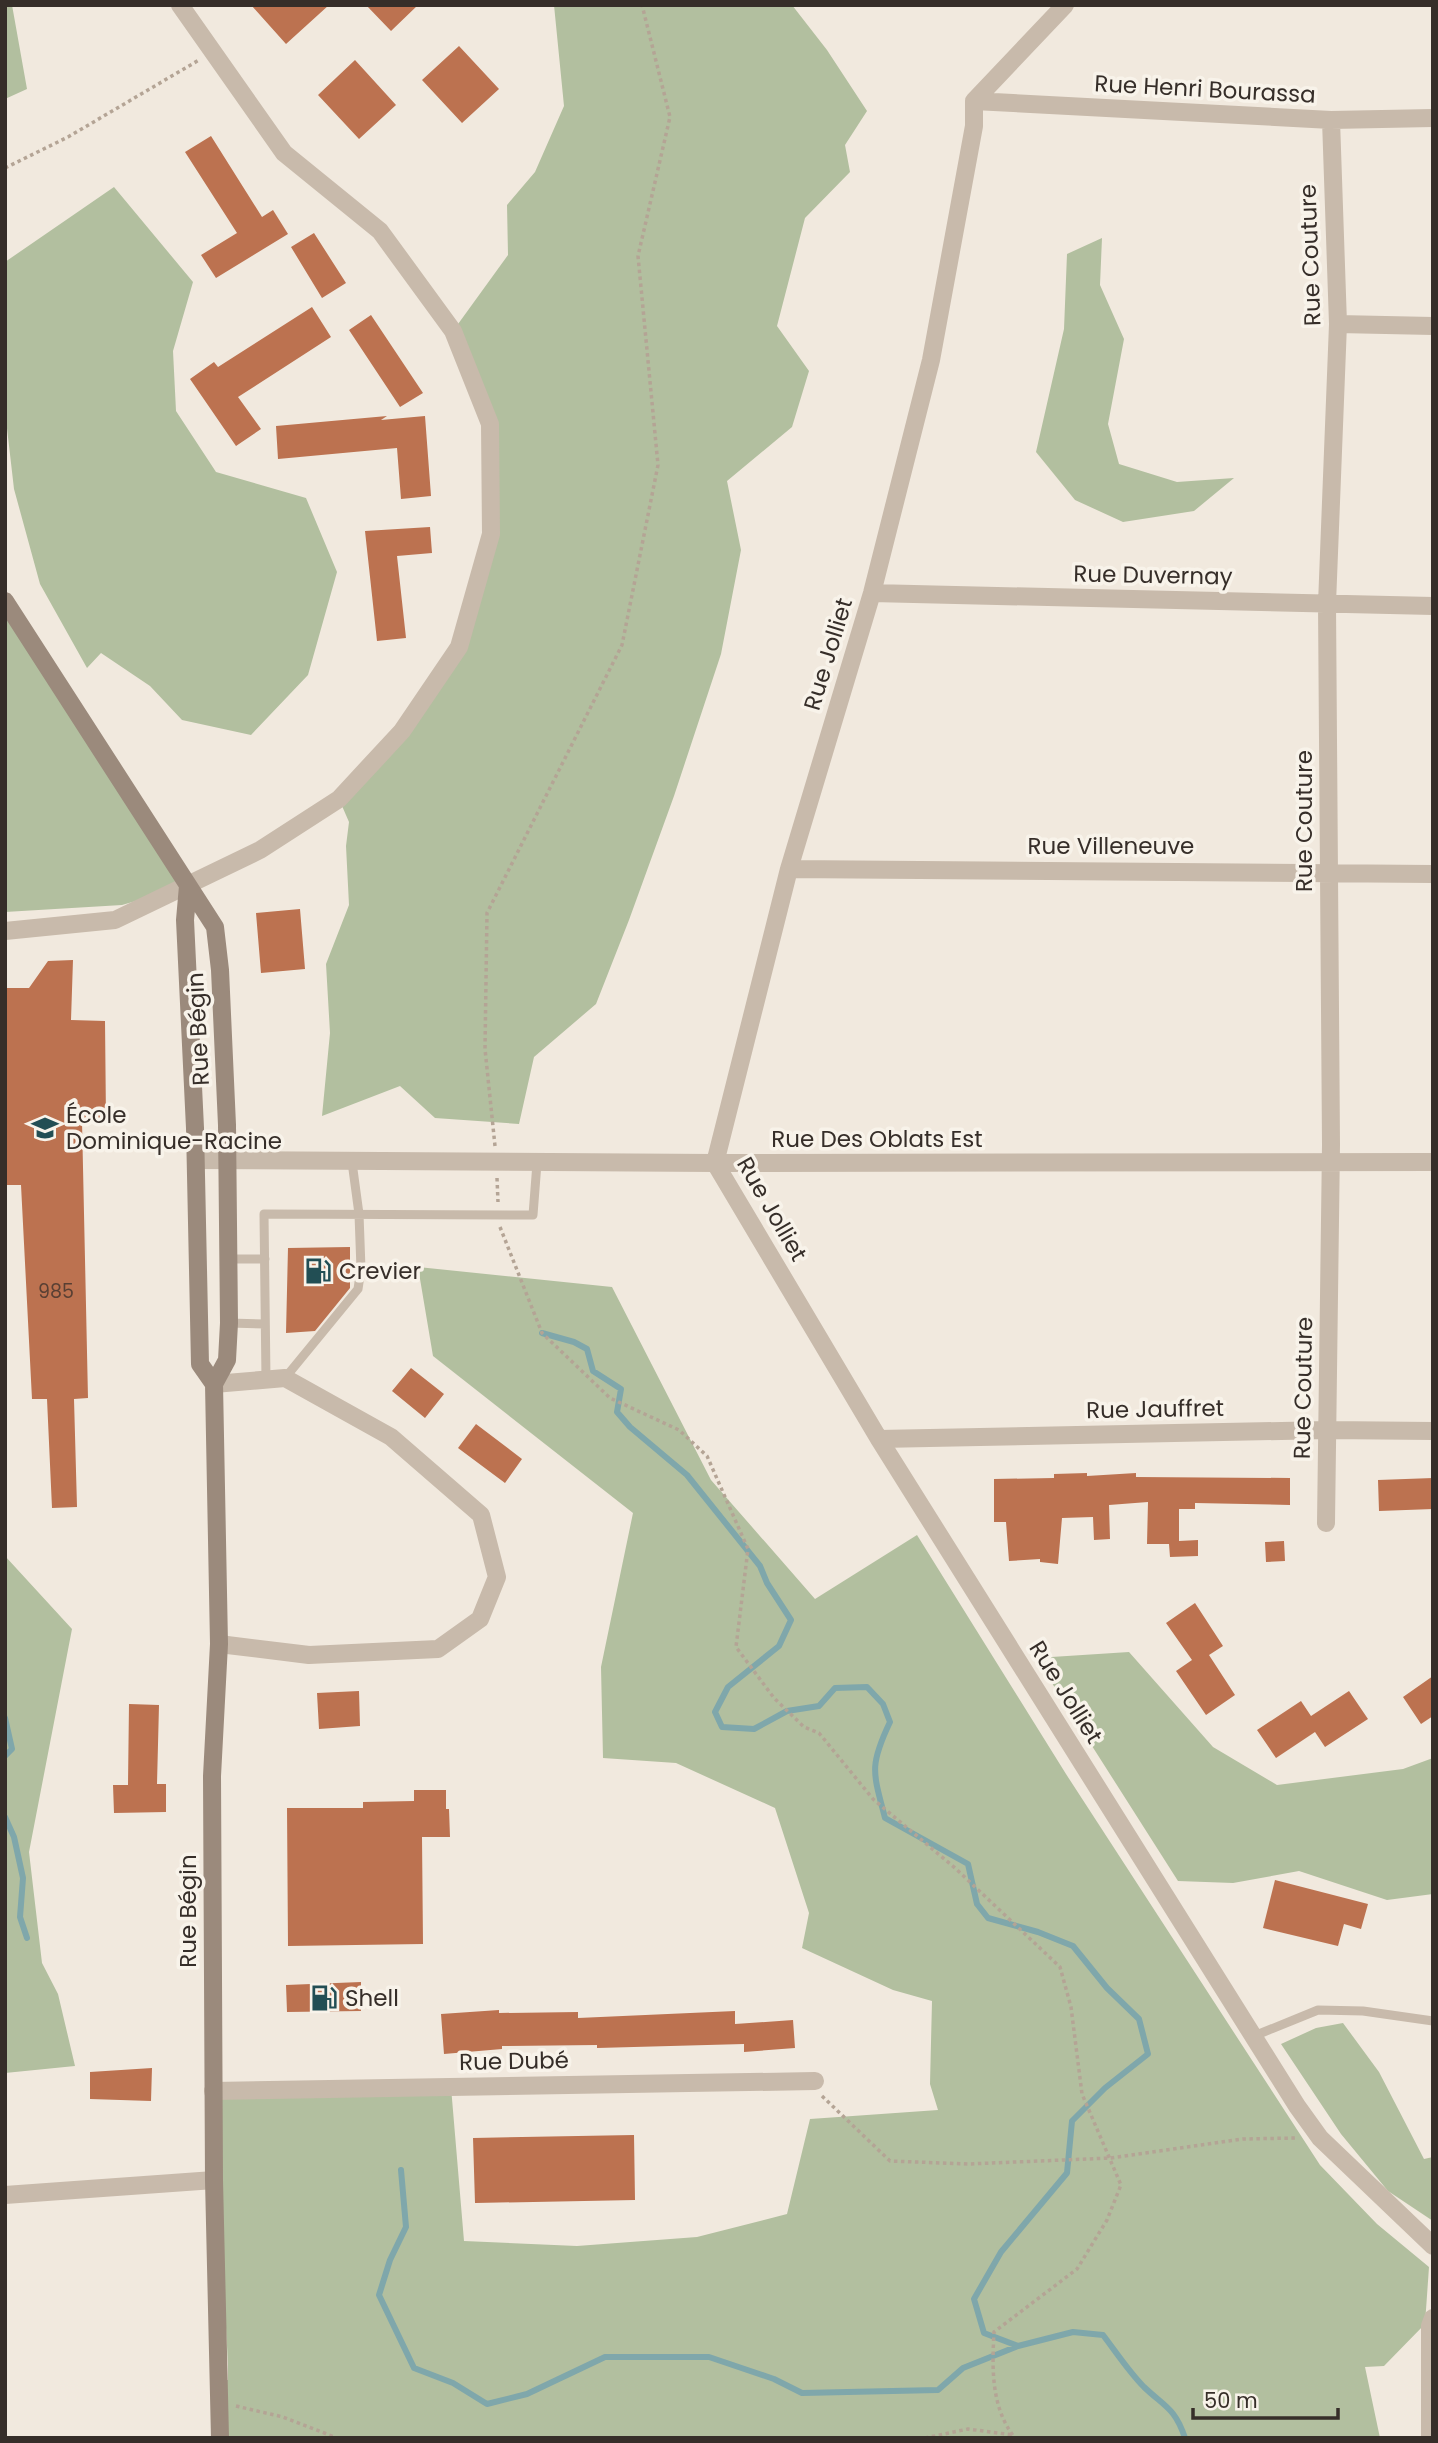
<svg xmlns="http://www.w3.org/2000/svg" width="1438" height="2443" viewBox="0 0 1438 2443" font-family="Poppins,sans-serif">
	<rect width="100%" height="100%" fill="#f1e9de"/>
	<path fill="#b2bf9f" d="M5,5h7l15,84 -22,10z
		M554,5h238l35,45 40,61 -22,34 5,27 -45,46 -28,108 32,45 -17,56 -65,54 14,69 -20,104 -47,142 -45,124 -33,84 -62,53 -15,67 -84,-6 -35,-32 -78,30 8,-83 -4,-69 23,-59 -3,-59 3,-24 -10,-23 120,-152 32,-113 -1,-110 -37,-93 55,-76 -1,-50 28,-33 29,-66z
		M114,187l79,95 -20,69 3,60 40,61 90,26 31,74 -29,103 -57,60 -69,-15 -32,-34 -49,-33 -14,15 -47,-84 -26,-95 -9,-78v-149z
		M1102,238l-2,47 24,54 -16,85 11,40 58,18 57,-4 -40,33 -71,11 -48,-22 -39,-48 28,-123 3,-75z
		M5,601l183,285 -66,19 -117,7z
		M418,1267l194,20 99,193 104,119 102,-64 149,239 254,391 57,59 52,43 -4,57 -41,42 -19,1 15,71h-1160l-1,-58h9v-16l-15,-273 238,-4 13,154 113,5 120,-9 90,-23 23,-95 128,-9 -8,-26 2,-83 -39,-11 -91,-42 7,-35 -34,-105 -99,-45 -73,-5 -2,-91 32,-154 -200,-157z
		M5,1556l67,73 -43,223 13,111 16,31 17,72 -70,7z
		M1129,1652l84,95 64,38 126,-16 30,-11v136l-46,6 -88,-29 -66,12 -55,-2 -142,-223z
		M1343,2023l36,49 45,87 9,-2v64l-45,-30 -47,-57 -60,-90 35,-16z"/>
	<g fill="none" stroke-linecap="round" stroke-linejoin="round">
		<path stroke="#7fa7ab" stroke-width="6" d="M542,1333l32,9 13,7 6,22 28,18 -4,23 13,15 57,48 73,91 7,17 24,37 -12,26 -51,41 -13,25 7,15 32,2 33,-18 32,-5 16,-18 32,-1 16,17 7,18c-21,44 -17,50 -5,96l83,46 9,40 11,14 50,14 35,14 34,42 32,31 9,35 -43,34 -33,33 -5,52 -66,79 -27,47 10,34 34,13
			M5,1718l7,31 -7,7
			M5,1817l9,20 9,41 -3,39 7,21
			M401,2170l5,57 -16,33 -11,35 35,73 39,15 34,21 40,-10 78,-37h104l65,22 28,14 136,-3 25,-22 55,-22 55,-14 30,3c13,17 26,37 41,52 21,20 31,21 41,51"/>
	</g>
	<path fill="#bc7250" d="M251,5h78l-43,39z
		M366,5h52l-27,26z
		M459,46l40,43 -37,34 -40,-43z
		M355,60l41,45 -37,34 -41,-44z
		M211,136l51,81 11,-7 15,24 -72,44 -15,-23 36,-22 -52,-81z
		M314,233l32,50 -24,15 -31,-51z
		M312,307l19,30 -93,60 23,32 -25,17 -46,-67 24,-17 4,5z
		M371,315l52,78 -23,14 -51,-77z
		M387,416l-6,4 44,-4 6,80 -30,3 -4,-51 -119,11 -2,-33z
		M430,527l2,26 -35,3 9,82 -29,3 -12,-110z
		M300,909l5,60 -44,4 -5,-60z
		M73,960l-2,60 34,1 1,100h-24l6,277 -14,1 3,108 -25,1 -5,-109h-15l-11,-214h-16v-197h24l19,-27z
		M350,1247v41l-35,43 -29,2 2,-85z
		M411,1368l33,26 -19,24 -33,-27z
		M476,1424l46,35 -17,24 -47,-35z
		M1087,1473v3l49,-3v4l154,1v27l-95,-2v6h-16v32l19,-1v16l-28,1 -1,-13h-22l1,-42 -39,3 1,34 -16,1 -1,-23 -31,1 -4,46 -18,-2v-3l-31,2 -3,-39h-12v-43l60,-1v-4z
		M1433,1478v31l-54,2 -1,-31z
		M1284,1541l1,20 -19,1 -1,-20z
		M1195,1603l28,43 -14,9 26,40 -29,20 -30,-44 16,-11 -26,-37z
		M1433,1676v40l-12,8 -18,-27z
		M359,1691l1,35 -41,3 -2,-36z
		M1349,1691l19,28 -43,28 -10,-15 -39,26 -19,-28 44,-29 10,15z
		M129,1704l30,1 -2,79h9v28l-52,1 -1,-28h15z
		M414,1790h32v19h3l1,28h-28l1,107 -135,2 -1,-138h76v-6l51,-1z
		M1275,1880l93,24 -7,25 -17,-5 -6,22 -75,-18z
		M361,1982v29l-74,1 -1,-27z
		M499,2010v3l79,-1v6l157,-7v13l58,-4 2,28 -51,4v-8l-147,4v-3l-95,1v3l-58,5 -3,-40z
		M152,2068l-1,33 -61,-2v-27z
		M634,2135l1,65 -160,3 -2,-65z"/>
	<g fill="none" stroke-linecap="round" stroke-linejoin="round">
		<path stroke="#b4a495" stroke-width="3.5" stroke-dasharray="3.5 3.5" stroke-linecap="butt" d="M5,168l63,-31 131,-77
			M495,1146l-10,-97 2,-136 135,-268 36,-180 -20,-209 32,-139 -28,-112
			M497,1178l1,24
			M500,1227l42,106 68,65 69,32 28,26 41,93 -12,98 38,51 30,29 15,6 54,66 82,69 105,99 11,40 11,87 39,91 -14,35 -30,49 -83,63c-2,37 -3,76 21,106
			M822,2096l68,65 78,3 143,-6 132,-19 54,-1
			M236,2406l47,11 54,21
			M925,2438l43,-9 45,6"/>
		<path stroke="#c8baab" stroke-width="9" d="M228,1259h37
			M229,1323l36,1
			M285,1378l73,-89 3,-20 -2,-55 -7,-52
			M266,1379l-2,-165 269,1 4,-52
			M1254,2036l64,-26 45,1 70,10"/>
		<path stroke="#c8baab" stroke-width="18" d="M1065,5l-91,96v25l-43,234 -59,233 -83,276 -74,294 164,276 418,667 23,32 113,108
			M974,101l357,19 102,-2
			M1338,324l95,2
			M872,593l561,13
			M789,869l644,5
			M5,931l110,-11 145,-70 79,-51 63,-68 57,-84 32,-113 -1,-110 -37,-93 -73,-100 -96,-78 -104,-148
			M196,1160l519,3 718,-1
			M214,1384l71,-6 106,59 90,78 16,62 -17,42 -42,30 -129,6 -90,-11
			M879,1439l448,-9 106,1
			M1326,1523l5,-378 -4,-541 11,-280 -7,-204
			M213,2091l602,-10
			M5,2195l209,-15
			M1430,2438v-112l3,-8"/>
		<path stroke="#9b8a7c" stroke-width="18" d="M5,601l210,326 5,43 7,155 2,198 -2,37 -13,24 5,260 -7,132 2,404 6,258
			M188,886l-3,34 10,208 5,236 14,20"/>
	</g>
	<defs>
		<g id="school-bare" transform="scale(2.1)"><path d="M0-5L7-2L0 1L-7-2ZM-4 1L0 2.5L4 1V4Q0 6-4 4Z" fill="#224e54" stroke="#f8f3ea" stroke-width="2.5" paint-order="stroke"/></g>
		<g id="fuel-bare" transform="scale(2.1)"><path d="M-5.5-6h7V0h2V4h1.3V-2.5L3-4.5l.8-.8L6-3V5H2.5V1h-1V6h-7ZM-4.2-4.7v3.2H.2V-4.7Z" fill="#224e54" stroke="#f8f3ea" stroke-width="2.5" paint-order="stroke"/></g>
	</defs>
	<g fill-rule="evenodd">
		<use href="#school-bare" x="45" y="1128"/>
		<use href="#fuel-bare" x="318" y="1271"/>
		<use href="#fuel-bare" x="324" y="1998"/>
	</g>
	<g text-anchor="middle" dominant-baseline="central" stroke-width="7" stroke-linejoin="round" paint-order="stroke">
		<g font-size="19" fill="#583f33">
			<text x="56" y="1291">985</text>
		</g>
		<g font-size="23" fill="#362e29" stroke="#f8f3ea">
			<text transform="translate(1205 89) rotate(3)">Rue Henri Bourassa</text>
			<text transform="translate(1310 255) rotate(-92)">Rue Couture</text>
			<text transform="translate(1153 575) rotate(1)">Rue Duvernay</text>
			<text transform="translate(828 654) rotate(-73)">Rue Jolliet</text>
			<text transform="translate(1304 821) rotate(-90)">Rue Couture</text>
			<text x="1111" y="846">Rue Villeneuve</text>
			<text transform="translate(198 1029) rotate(-93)">Rue Bégin</text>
			<text x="877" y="1139">Rue Des Oblats Est</text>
			<text transform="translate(772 1209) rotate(60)">Rue Jolliet</text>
			<text transform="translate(1303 1388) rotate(-89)">Rue Couture</text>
			<text transform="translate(1155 1409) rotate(-1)">Rue Jauffret</text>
			<text transform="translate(1066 1692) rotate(58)">Rue Jolliet</text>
			<text transform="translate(188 1911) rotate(-90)">Rue Bégin</text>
			<text transform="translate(514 2061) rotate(-1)">Rue Dubé</text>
		</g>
		<g font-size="23" fill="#362e29" stroke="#f8f3ea" text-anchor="start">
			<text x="66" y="1115">École<tspan x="66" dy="26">Dominique-Racine</tspan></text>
			<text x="339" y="1271">Crevier</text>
			<text x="345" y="1998">Shell</text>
		</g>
	</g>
	<rect width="1438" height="2443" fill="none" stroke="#362e29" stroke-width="14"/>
	<path d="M1193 2408v10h145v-10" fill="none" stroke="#362e29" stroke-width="3.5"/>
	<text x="1204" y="2408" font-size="21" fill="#362e29" stroke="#f8f3ea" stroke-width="5" paint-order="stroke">50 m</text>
</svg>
